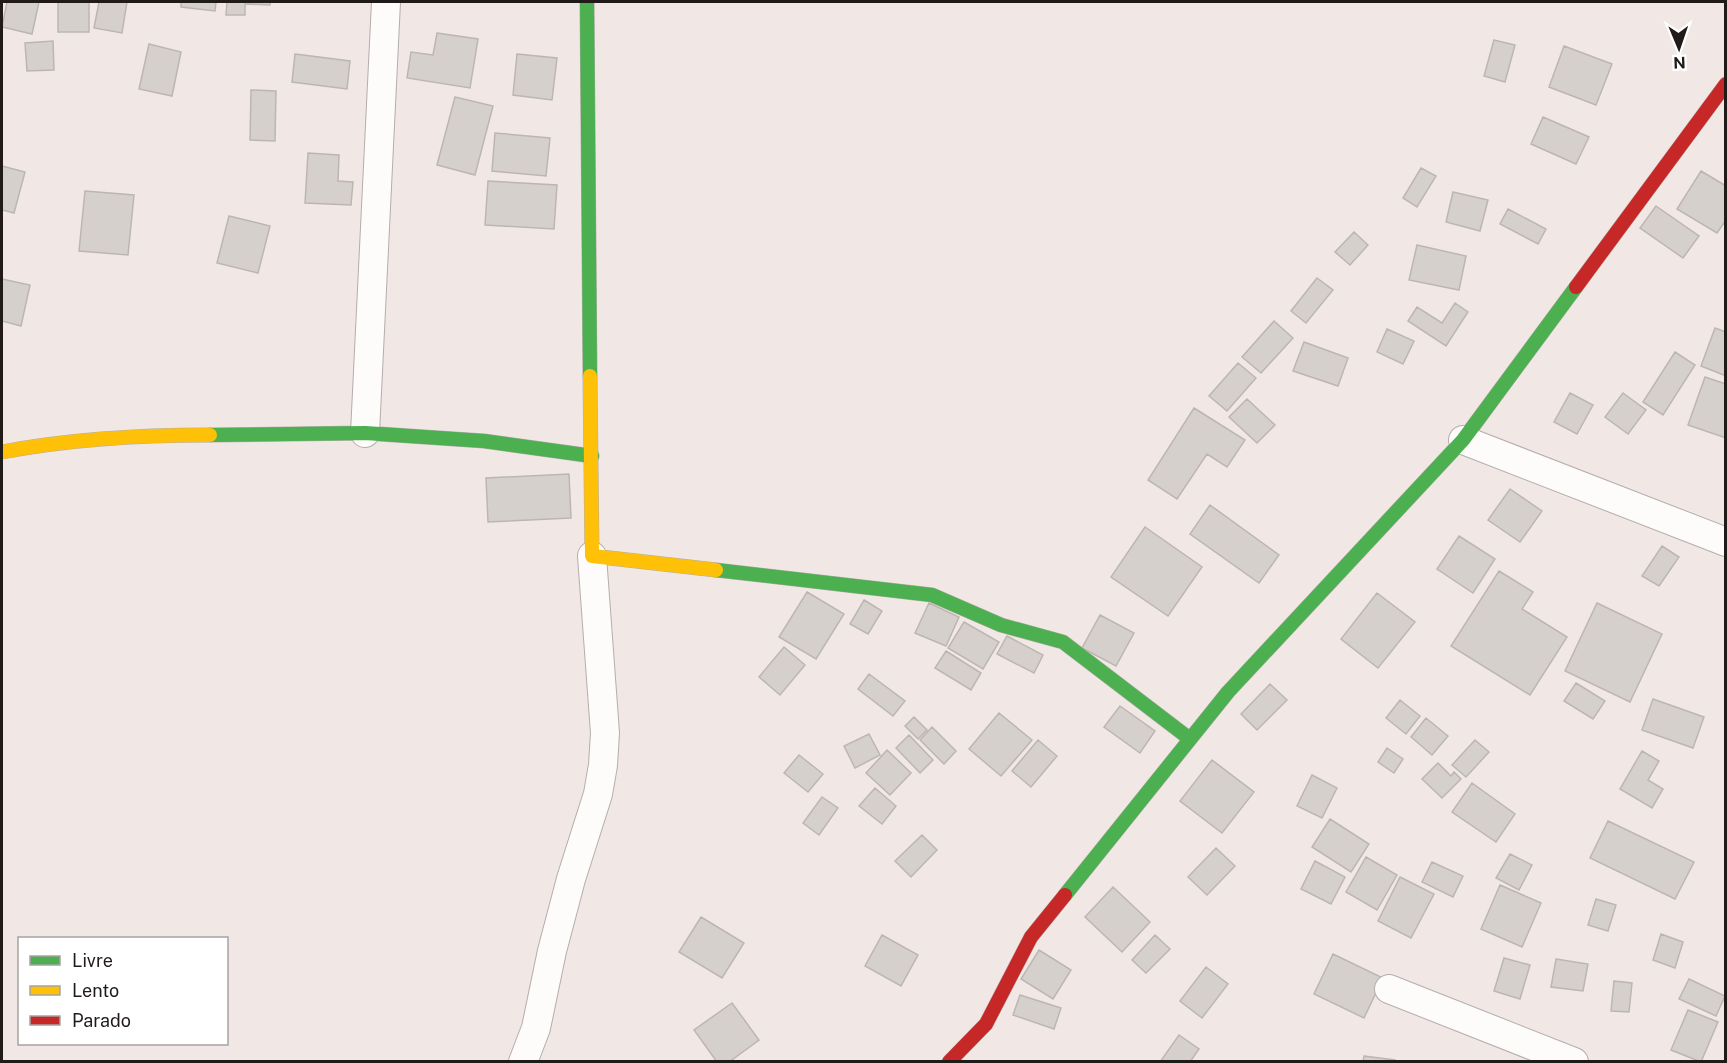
<svg xmlns="http://www.w3.org/2000/svg" width="1727" height="1063" viewBox="0 0 1727 1063" font-family="'Public Sans',sans-serif">
	<rect width="100%" height="100%" fill="#f1e8e5"/>
	<path fill="#d6d0cc" stroke="#bcb6b2" stroke-width="1.5" d="M7,2h32l-7,32 -30,-7z
		M58,2h31v30h-31z
		M99,2h28l-5,31 -28,-5z
		M181,2h35l-1,9 -34,-4z
		M227,2h43v3l-25,-1v11h-19z
		M437,33l41,6 -8,49 -63,-10 4,-26 22,3z
		M1494,40l21,5 -10,37 -21,-6z
		M53,41l1,29 -27,1 -2,-28z
		M149,44l32,8 -9,44 -33,-7z
		M1564,46l48,18 -16,41 -47,-18z
		M295,54l55,7 -3,28 -55,-7z
		M517,54l40,4 -5,42 -39,-5z
		M251,90l25,1 -1,50 -25,-1z
		M455,97l38,9 -18,69 -38,-10z
		M1543,117l46,20 -13,27 -45,-20z
		M495,133l55,5 -4,38 -54,-5z
		M308,153l31,2 -1,26 15,1 -2,23 -46,-2z
		M2,166l23,6 -11,41 -12,-3z
		M1421,168l15,8 -19,31 -14,-9z
		M1701,171l25,15v34l-9,13 -40,-24z
		M488,181l69,4 -3,44 -69,-4z
		M85,191l49,4 -6,60 -49,-4z
		M1453,192l35,8 -8,31 -34,-9z
		M1656,206l43,30 -16,22 -43,-30z
		M1508,209l38,20 -8,15 -38,-20z
		M229,216l41,10 -12,47 -41,-10z
		M1354,232l14,13 -18,20 -15,-13z
		M1417,245l49,11 -7,34 -50,-10z
		M1317,278l16,12 -27,33 -15,-12z
		M2,279l28,6 -9,41 -19,-5z
		M1455,303l13,9 -22,34 -38,-25 9,-14 25,16z
		M1274,321l19,17 -32,35 -19,-16z
		M1715,328l11,4v44l-25,-10z
		M1387,329l27,12 -11,23 -26,-12z
		M1304,342l44,16 -10,28 -45,-15z
		M1675,352l20,13 -32,50 -20,-13z
		M1238,363l18,15 -29,33 -18,-15z
		M1705,377l21,7v54l-38,-13z
		M1570,393l23,12 -16,29 -23,-12z
		M1623,393l23,17 -18,24 -23,-17z
		M1247,399l28,26 -18,18 -28,-26z
		M1194,408l51,32 -18,27 -20,-13 -30,45 -29,-19z
		M569,474l2,44 -83,4 -2,-44z
		M1510,489l32,22 -22,31 -32,-22z
		M1210,505l69,50 -20,28 -69,-49z
		M1145,527l57,40 -34,49 -57,-39z
		M1459,536l36,23 -22,34 -36,-24z
		M1662,546l17,11 -20,29 -17,-10z
		M1499,571l34,21 -11,17 45,28 -37,58 -79,-49z
		M807,592l37,22 -28,45 -37,-22z
		M1377,593l38,29 -37,46 -37,-29z
		M864,600l18,11 -14,23 -18,-10z
		M929,603l30,14 -13,29 -31,-13z
		M1597,603l65,31 -32,68 -65,-31z
		M1100,615l34,18 -18,33 -34,-18z
		M964,622l35,20 -16,27 -35,-21z
		M1007,636l36,19 -9,18 -37,-19z
		M784,647l21,18 -25,30 -21,-18z
		M946,651l35,22 -10,17 -36,-22z
		M869,674l36,27 -12,15 -35,-27z
		M1576,683l29,18 -12,18 -29,-18z
		M1270,684l17,16 -30,30 -16,-16z
		M1653,699l51,18 -11,31 -51,-18z
		M1400,700l20,16 -14,18 -20,-16z
		M1120,706l35,25 -15,22 -36,-26z
		M999,713l33,27 -31,36 -32,-27z
		M914,717l13,13 -9,9 -13,-13z
		M1426,718l22,18 -16,19 -21,-18z
		M932,727l24,24 -12,13 -24,-24z
		M869,734l11,21 -25,13 -11,-22z
		M909,735l24,25 -13,13 -24,-25z
		M1038,740l19,16 -26,31 -19,-16z
		M1475,740l14,12 -23,25 -14,-12z
		M1387,748l16,11 -9,14 -16,-11z
		M887,750l24,23 -21,22 -24,-22z
		M1642,751l17,10 -11,19 15,9 -11,19 -32,-19z
		M799,755l24,19 -15,18 -24,-19z
		M1212,760l42,32 -32,41 -42,-32z
		M1438,763l13,13 3,-4 7,7 -19,19 -20,-19z
		M1312,775l25,13 -15,30 -25,-12z
		M1472,783l43,31 -19,28 -44,-30z
		M875,788l21,18 -14,18 -23,-18z
		M822,797l16,11 -19,27 -16,-12z
		M1330,819l39,25 -18,28 -39,-25z
		M1608,821l86,41 -19,37 -85,-41z
		M922,835l15,15 -26,27 -16,-16z
		M1216,848l19,18 -28,29 -19,-18z
		M1510,854l22,11 -13,25 -23,-12z
		M1366,857l31,18 -20,35 -31,-18z
		M1315,861l30,16 -14,27 -30,-15z
		M1432,862l31,14 -10,21 -31,-15z
		M1400,877l34,17 -23,44 -33,-17z
		M1500,885l41,18 -19,44 -41,-18z
		M1113,887l37,35 -28,30 -37,-35z
		M1596,899l20,6 -8,26 -20,-6z
		M701,917l43,26 -22,35 -43,-26z
		M1661,934l22,8 -8,26 -22,-8z
		M882,935l36,20 -17,31 -36,-20z
		M1155,935l15,14 -24,24 -14,-13z
		M1039,950l32,20 -18,29 -32,-20z
		M1333,954l50,24 -19,40 -50,-24z
		M1504,958l26,7 -10,34 -26,-8z
		M1556,959l32,5 -5,27 -32,-4z
		M1206,967l22,17 -26,34 -22,-17z
		M1689,979l36,17 -9,20 -37,-17z
		M1614,981l18,2 -3,29 -18,-1z
		M1020,995l41,13 -7,21 -41,-14z
		M732,1003l27,37 -30,22h-12l-23,-32z
		M1688,1010l30,12 -17,40 -30,-12z
		M1179,1035l20,14 -9,13h-30z
		M1364,1056l31,4v2h-32z"/>
	<g fill="none" stroke-linecap="round" stroke-linejoin="round">
		<g stroke="#b4adab" stroke-width="30">
			<path id="street" d="M365,433l21,-431
				M1463,440l263,102
				M1389,989l185,73
				M523,1062l13,-34 16,-77 19,-72 27,-85 5,-29 2,-32 -13,-177"/>
		</g>
		<g stroke="#b4adab" stroke-width="15">
			<path id="fast" d="M587,2l3,374
				M210,435l155,-2 119,8 108,15
				M716,570l216,25 69,30 62,17 127,97
				M1065,895l163,-203 235,-252 113,-153"/>
		</g>
		<g stroke="#b4adab" stroke-width="15">
			<path id="slow" d="M590,376l2,180 124,14
				M2,452c68,-13 139,-17 208,-17"/>
		</g>
		<g stroke="#b4adab" stroke-width="15">
			<path id="jam" d="M1576,287l150,-203
				M949,1062l37,-38 45,-87 34,-42"/>
		</g>
		<use href="#street" stroke="#fdfcfb" stroke-width="28"/>
		<use href="#fast" stroke="#4caf50" stroke-width="14"/>
		<use href="#slow" stroke="#ffc107" stroke-width="14"/>
		<use href="#jam" stroke="#c62828" stroke-width="14"/>
	</g>
	<rect width="1727" height="1063" fill="none" stroke="#201a18" stroke-width="6"/>
	<rect x="18" y="937" width="210" height="108" fill="#ffffff" stroke="#a6a3a3" stroke-width="1.5"/>
	<rect x="30" y="956" width="30" height="9" fill="#4caf50" stroke="#a6a3a3" stroke-width="1.5"/>
	<text x="72" y="967" font-size="18" fill="#201a18">Livre</text>
	<rect x="30" y="986" width="30" height="9" fill="#ffc107" stroke="#a6a3a3" stroke-width="1.5"/>
	<text x="72" y="997" font-size="18" fill="#201a18">Lento</text>
	<rect x="30" y="1016" width="30" height="9" fill="#c62828" stroke="#a6a3a3" stroke-width="1.5"/>
	<text x="72" y="1027" font-size="18" fill="#201a18">Parado</text>
	<g transform="translate(1679 48) rotate(178)" stroke="#ffffff" stroke-width="4.5" paint-order="stroke">
	<path d="M0-4.5L10 22L0 15L-10 22Z" fill="#201a18"/>
	<text y="-9" font-size="16" font-weight="bold" text-anchor="middle" fill="#201a18">N</text>
	</g>
</svg>
